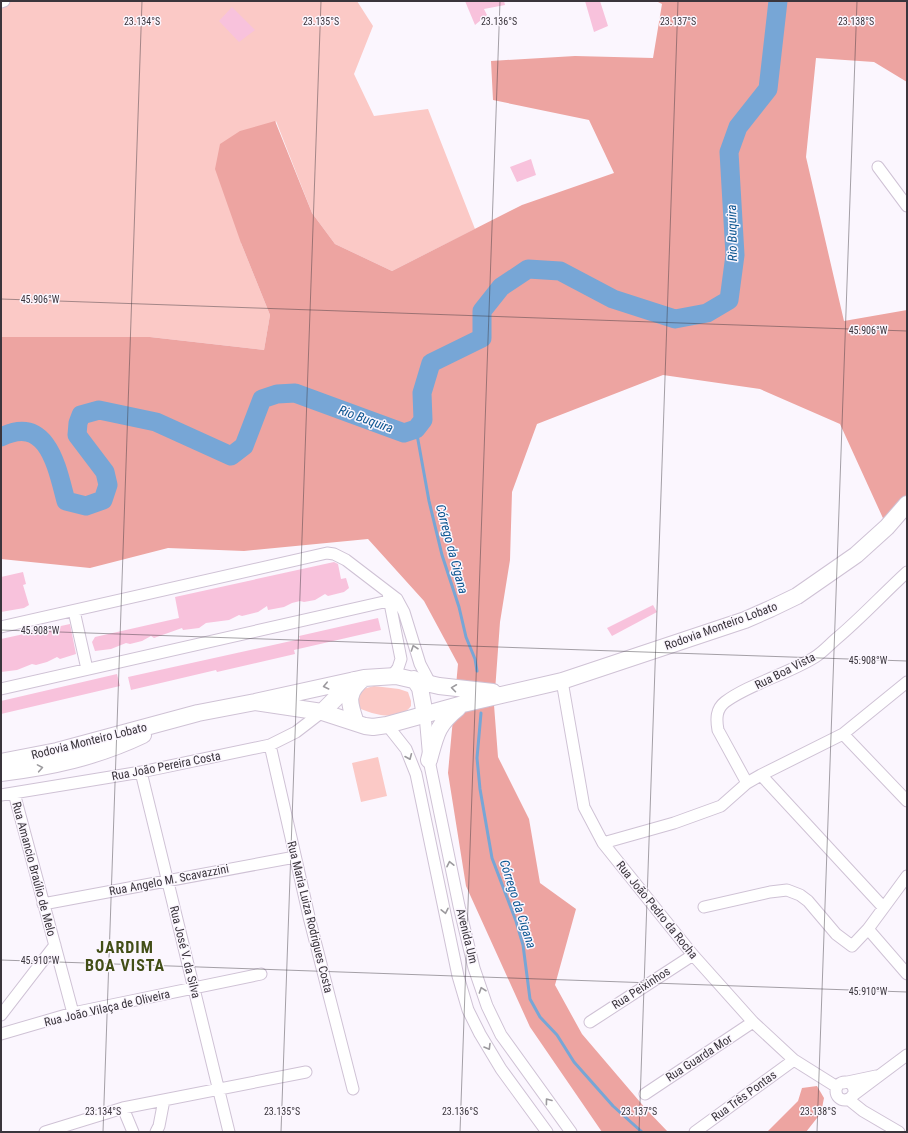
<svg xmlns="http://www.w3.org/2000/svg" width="908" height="1133" viewBox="0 0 908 1133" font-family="'Roboto Condensed',sans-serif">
	<rect width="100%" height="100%" fill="#fbf6fe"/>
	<path fill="#fbc9c6" d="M1,1h356l16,25 -19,48 20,42 54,-7 47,120 -83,42 -57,-27 -23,-31 -36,-92 -35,122 29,72 -6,35 -114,-13h-149z
		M374,686l25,3 9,3 3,9v5c-12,17 -39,8 -55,1l-1,-11 8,-7z
		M378,757l9,39 -26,6 -9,-39z"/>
	<path fill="#eda4a1" d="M656,1h251v81l-33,-20 -58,-4 -10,99 38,164 63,-11v194l-20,23 -47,-103 -80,-35 -97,-14 -126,49 -25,68 -2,68 -10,62 -6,83 4,52 31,62 11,64 36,26 -21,76 27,49 64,75 22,23h-66l-72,-105 -64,-141 -18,-113 10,-109 -34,-63 -56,-62 -124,12 -76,-3 -78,20 -89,-9v-222h149l114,13 6,-35 -29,-72 -26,-74 5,-25 20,-13 35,-10 37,92 23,31 57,27 130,-66 92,-32 -25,-53 -96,-20 -2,-39 84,-5 78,2 9,-54z
		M817,1086l7,12 -3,15 -15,19h-39l31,-31 4,-13z"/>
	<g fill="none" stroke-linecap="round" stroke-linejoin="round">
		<path stroke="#77a6d6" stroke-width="3" d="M416,429l13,72 13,54 17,52 7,30 9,22 2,12
			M481,713l-4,45 3,31 12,69 24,63 7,24 7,54 10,18 17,18 17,27 39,44 29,26"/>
		<path stroke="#77a6d6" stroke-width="19" d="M1,437c47,-23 56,31 65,64l20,5 17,-6 5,-15 -3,-13 -28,-37 1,-12 3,-8 18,-5 57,12 75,34 13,-10 18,-47 15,-5 18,-1 109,40 12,-4 7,-9 -1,-27 9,-30 51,-25v-27l19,-24 27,-18 32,2 53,28 62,20 32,-6 22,-13 6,-45 -6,-103 9,-25 30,-38 10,-88"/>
	</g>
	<path fill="#f8c2dc" d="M465,1h39l1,4 -21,4 3,6 -12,10z
		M585,1h15l8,25 -14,6z
		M232,7l23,23 -16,12 -20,-21z
		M531,159l5,16 -19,7 -7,-15z
		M334,562l4,2 3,15 5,-1 3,10 -5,4 -16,4 -3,-2 -10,6 -11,2 -4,-1 -8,2 -8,4 -16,3 -1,-4 -9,6 -16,4 -3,-1 -10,5 -23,3 -7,5 -16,2 -1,-2 -28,10 -3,-2 -9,5 -12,3 -4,-1 -15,6 -16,2 -3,-9 3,-5 84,-19 -4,-21z
		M23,572l3,12 -3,1 6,20 -5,3 -23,4v-35z
		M653,605l4,7 -45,24 -5,-8z
		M378,618l3,12 -87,20 1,4 -78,18 -1,-2 -85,20 -3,-13 172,-38 -1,-3z
		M70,624l6,30 -16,5 -3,-2 -10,5 -11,3 -4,-1 -15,6 -16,2v-33z
		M117,674l3,12 -119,28v-13z"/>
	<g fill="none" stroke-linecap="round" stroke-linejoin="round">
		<g stroke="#cfc2d5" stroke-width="13">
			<path id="street" d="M1,2l3,-1
				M878,167l29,39
				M388,593l13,66 -3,9 -6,8
				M74,611l13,58
				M1,627l326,-74 7,1 12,6 51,39 7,13 16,52 10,19
				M562,681l22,126 19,36 90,112 60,67 41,38 43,27
				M1,689l396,-90
				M425,715l4,45 30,146 15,62 13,38 14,29 70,97
				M387,725l19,24 10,25 42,202 10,34 12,24 21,35 46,63
				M843,734l64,67
				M270,745l40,176 43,168
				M141,772l88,360
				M761,775l122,132
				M747,783l-29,-53c-2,-11 -2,-21 7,-28 24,-18 63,-28 90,-45 8,-5 14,-12 21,-18 25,-21 47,-45 71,-67
				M14,793l59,220
				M1,795l140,-23 129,-27 26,-13 26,-20
				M603,843l71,-20 47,-17 26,-23 14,-8 82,-41 64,-52
				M907,876l-39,53 39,45
				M43,904l252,-47
				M704,907l66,-15 17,-2 13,5 8,6 28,33 16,12 16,-17
				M1,1015l54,-70
				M590,1022l103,-67
				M1,1034l72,-21 188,-39
				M836 1091a9 9 0 1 1 18 0a9 9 0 1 1-18 0Z
				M843,1083l33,-7
				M645,1094l108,-72
				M852,1096l55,-41
				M848,1099l15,12 36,21
				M123,1108l10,24
				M45,1132l78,-24 183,-36
				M156,1132l3,-6 5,-26
				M695,1132l99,-72"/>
		</g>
		<g stroke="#cfc2d5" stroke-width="18">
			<path id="secondary" d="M414,679l6,9 5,27
				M255,702l67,10 43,14 8,1 14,-2 76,-21 99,-23 183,-61 25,-11 27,-13 59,-41 31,-28 20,-23
				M322,712l32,-32
				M356,723c-7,-20 -11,-30 8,-45
				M429,760c7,-26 8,-35 29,-52
				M1,762l56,-11 141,-38 57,-11 109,-24 32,-2 43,10 54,6
				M1,773c50,-6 96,-16 142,-38"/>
		</g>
		<use href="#street" stroke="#fff" stroke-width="11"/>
		<use href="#secondary" stroke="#fff" stroke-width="16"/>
	</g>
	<defs><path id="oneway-chevron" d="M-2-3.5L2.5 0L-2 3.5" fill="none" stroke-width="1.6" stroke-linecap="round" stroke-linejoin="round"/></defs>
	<g stroke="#9c9a9e">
		<use href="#oneway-chevron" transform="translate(414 648) rotate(-109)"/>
		<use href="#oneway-chevron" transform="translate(326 686) rotate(167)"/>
		<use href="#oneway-chevron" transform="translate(454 688) rotate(-172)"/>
		<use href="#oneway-chevron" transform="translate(409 757) rotate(67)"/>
		<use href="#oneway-chevron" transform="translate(40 768) rotate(-10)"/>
		<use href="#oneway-chevron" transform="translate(450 864) rotate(-102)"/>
		<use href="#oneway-chevron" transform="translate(445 911) rotate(78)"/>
		<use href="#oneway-chevron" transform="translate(482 990) rotate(-109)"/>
		<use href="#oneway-chevron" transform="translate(488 1047) rotate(59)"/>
		<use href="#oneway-chevron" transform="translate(548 1101) rotate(-127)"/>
	</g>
	<path fill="none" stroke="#3a353c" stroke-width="1" stroke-opacity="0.45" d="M1,299l906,32M1,630l906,31M1,960l906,32M103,1132l39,-1131M281,1132l40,-1131M460,1132l40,-1131M639,1132l39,-1131M817,1132l40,-1131"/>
	<g text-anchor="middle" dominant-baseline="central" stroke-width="3" stroke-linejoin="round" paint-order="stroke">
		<g font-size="12" fill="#3a353c" stroke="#fbf6fe">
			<text transform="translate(721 626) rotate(-20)">Rodovia Monteiro Lobato</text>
			<text transform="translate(785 671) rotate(-27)">Rua Boa Vista</text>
			<text transform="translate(89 741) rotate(-14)">Rodovia Monteiro Lobato</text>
			<text transform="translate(166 766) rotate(-11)">Rua João Pereira Costa</text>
			<text transform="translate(34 869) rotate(75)">Rua Amancio Braúlio de Melo</text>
			<text transform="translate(169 880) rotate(-11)">Rua Angelo M. Scavazzini</text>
			<text transform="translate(657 910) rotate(51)">Rua João Pedro da Rocha</text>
			<text transform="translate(310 917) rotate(76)">Rua Maria Luiza Rodrigues Costa</text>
			<text transform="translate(467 936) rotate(76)">Avenida Um</text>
			<text transform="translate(185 952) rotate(76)">Rua José V. da Silva</text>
			<text transform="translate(641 988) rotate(-33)">Rua Peixinhos</text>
			<text transform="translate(107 1008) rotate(-13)">Rua João Vilaça de Oliveira</text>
			<text transform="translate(699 1058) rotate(-33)">Rua Guarda Mor</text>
			<text transform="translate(744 1096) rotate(-36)">Rua Três Pontas</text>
		</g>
		<g font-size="13" font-style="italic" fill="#0c5691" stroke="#fbf6fe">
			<text transform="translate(732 233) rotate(-91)">Rio Buquira</text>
			<text transform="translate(366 419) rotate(20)">Rio Buquira</text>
			<text transform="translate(452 549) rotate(75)">Córrego da Cigana</text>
			<text transform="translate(518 904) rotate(72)">Córrego da Cigana</text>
		</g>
		<g font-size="16" font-weight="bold" letter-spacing="1" fill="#424e17" stroke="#fbf6fe">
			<text x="125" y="947">JARDIM<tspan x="125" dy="18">BOA VISTA</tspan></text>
		</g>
	</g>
	<g font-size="10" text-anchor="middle" fill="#3a353c" stroke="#fbf6fe" stroke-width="3" stroke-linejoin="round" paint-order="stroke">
		<text x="142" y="25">23.134°S</text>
		<text x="321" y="25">23.135°S</text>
		<text x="499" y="25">23.136°S</text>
		<text x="678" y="25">23.137°S</text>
		<text x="856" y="25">23.138°S</text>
		<text x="40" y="303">45.906°W</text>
		<text x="868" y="334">45.906°W</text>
		<text x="40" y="634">45.908°W</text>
		<text x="868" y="664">45.908°W</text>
		<text x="40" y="964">45.910°W</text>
		<text x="868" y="995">45.910°W</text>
		<text x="103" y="1115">23.134°S</text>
		<text x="282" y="1115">23.135°S</text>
		<text x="460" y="1115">23.136°S</text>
		<text x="639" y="1115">23.137°S</text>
		<text x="818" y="1115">23.138°S</text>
	</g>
	<rect width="908" height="1133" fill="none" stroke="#3a353c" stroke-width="4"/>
</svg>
